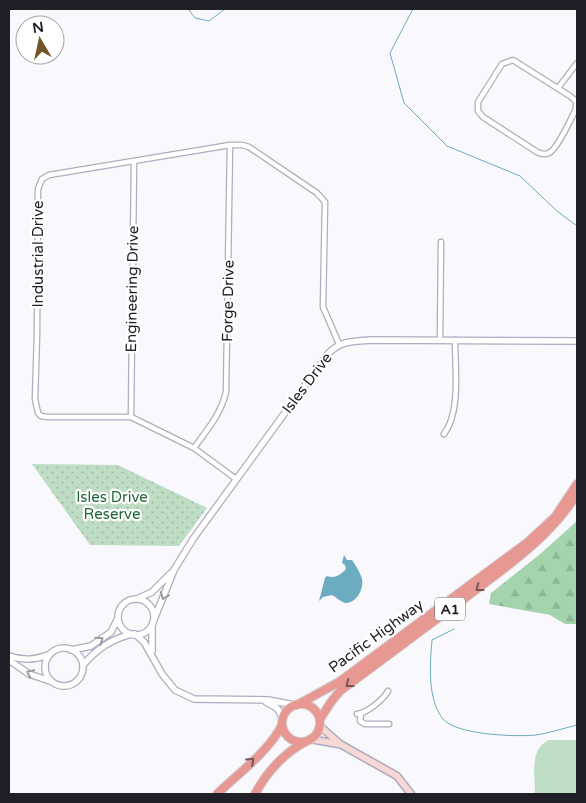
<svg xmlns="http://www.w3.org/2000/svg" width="586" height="803" viewBox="0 0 586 803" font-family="'Varela Round',sans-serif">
	<defs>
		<pattern id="forest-firs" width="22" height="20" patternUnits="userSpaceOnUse" patternTransform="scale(1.25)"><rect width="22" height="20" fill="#a4d4ae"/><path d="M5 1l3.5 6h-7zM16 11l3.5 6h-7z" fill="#8db696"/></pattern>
		<pattern id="park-dots" width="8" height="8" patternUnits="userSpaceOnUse" patternTransform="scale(1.25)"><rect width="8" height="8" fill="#beddc4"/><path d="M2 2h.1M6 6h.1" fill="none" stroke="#a3bda8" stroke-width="1.8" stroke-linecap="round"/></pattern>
	</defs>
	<rect width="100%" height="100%" fill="#f9f8fc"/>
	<path fill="#beddc4" d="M549,740h28v54h-42c0,-19 -6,-45 14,-54z"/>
	<path fill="url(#forest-firs)" d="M577,521v103h-12l-15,-9 -61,-11 2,-11 48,-38z"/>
	<path fill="url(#park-dots)" d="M32,464l86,1 89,43 -28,38 -89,-1z"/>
	<path fill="#6bacc1" d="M344,555l3,5h5c4,6 8,12 10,19 2,9 -5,24 -16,24 -4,0 -10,-6 -14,-8l-9,2 -4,4 6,-23 2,-2c8,3 13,-1 19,-7l-1,-4 -3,-2z"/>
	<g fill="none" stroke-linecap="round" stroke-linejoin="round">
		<path stroke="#6bacc1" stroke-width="1" d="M188,9l7,9 14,3 16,-12
			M413,9l-23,44 14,50 43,43 73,30 37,35 20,15
			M454,629l-22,11c-2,24 -5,59 11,79 13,16 73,18 93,16 14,-2 28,-7 41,-10"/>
		<g stroke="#b0abc1" stroke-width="7">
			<path id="minor" d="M513,60l57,36 6,5v8l-3,6c-4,8 -16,34 -24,38 -4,2 -8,1 -12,-1l-54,-35 -5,-6v-9l24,-38z
				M558,88l19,-25
				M440,340l1,-98
				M131,417l3,-256
				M444,434c17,-22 11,-67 11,-94
				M194,448c13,-18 27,-34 32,-56l4,-247
				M236,479l-42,-31 -63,-31h-84l-6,-1 -3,-3 -3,-14 2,-65 1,-145 4,-10 7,-4 181,-30h12l7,2 68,46 8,9 -2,105 16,37
				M361,713l-1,8 5,3h24
				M357,714c10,-1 26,-14 31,-23"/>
		</g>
		<g stroke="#b0abc1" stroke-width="8">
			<path id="tertiary" d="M137,599l15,-7 19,-19
				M118 617a18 18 0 1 1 36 0a18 18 0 1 1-36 0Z
				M153,622l21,-52 19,-31 134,-184c12,-14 26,-14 44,-15l206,1
				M152,625v26
				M135,634l9,8 18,32 13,16 19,9 74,1 26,5
				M45 667a19 19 0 1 1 38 0a19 19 0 1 1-38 0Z
				M71,650l20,-4 20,-14 7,-14
				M9,656c15,5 27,4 41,-2
				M9,660l20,14 21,7
				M83,665c14,-16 28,-26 49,-31
				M266,702l11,6 6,10"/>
		</g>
		<g stroke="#b0abc1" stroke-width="9">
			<path id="secondary" d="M320,726l20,18 57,32 14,18
				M310,739l28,5"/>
		</g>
		<g stroke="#d2d2d4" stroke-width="10">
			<path id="trunk" d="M282 723a19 19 0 1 1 38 0a19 19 0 1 1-38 0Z
				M297,705l42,-23 189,-140 27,-25 22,-33
				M320,719l11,-17 9,-11c43,-32 86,-64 129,-96 40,-30 81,-58 108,-101
				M217,794c21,-20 52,-43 65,-69
				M255,794c11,-21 29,-41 50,-52"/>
		</g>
		<use href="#minor" stroke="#fff" stroke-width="4.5"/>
		<use href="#tertiary" stroke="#fff" stroke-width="5.5"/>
		<use href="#secondary" stroke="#f6d8d6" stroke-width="6"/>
		<use href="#trunk" stroke="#e89892" stroke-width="8"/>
	</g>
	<defs><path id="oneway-chevron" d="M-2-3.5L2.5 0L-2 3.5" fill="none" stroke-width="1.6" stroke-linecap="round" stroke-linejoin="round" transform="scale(1.25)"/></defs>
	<g stroke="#7a5557">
		<use href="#oneway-chevron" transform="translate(479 588) rotate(143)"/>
		<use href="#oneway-chevron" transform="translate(349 684) rotate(142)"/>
		<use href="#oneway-chevron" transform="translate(251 761) rotate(-44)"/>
	</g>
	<g stroke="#9b9a9e">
		<use href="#oneway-chevron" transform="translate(164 596) rotate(112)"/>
		<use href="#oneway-chevron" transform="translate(100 640) rotate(-34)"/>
		<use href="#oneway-chevron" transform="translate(30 673) rotate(-154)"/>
	</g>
	<g text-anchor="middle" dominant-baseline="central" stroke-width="4.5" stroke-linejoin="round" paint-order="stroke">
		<rect fill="#fff" stroke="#636268" stroke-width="1" x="435" y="597.5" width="30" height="23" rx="4"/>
		<g font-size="14" font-weight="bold" fill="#201f27">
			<text x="450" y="609">A1</text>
		</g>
		<g font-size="15" fill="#201f27" stroke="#fff">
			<text transform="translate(38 254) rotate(-90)">Industrial Drive</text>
			<text transform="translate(132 289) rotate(-89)">Engineering Drive</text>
			<text transform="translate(228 301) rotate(-89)">Forge Drive</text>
			<text transform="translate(307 383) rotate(-53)">Isles Drive</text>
			<text transform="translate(376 636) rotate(-36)">Pacific Highway</text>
		</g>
		<g font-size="15" fill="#206637" stroke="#fff">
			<text x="112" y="497">Isles Drive<tspan x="112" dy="17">Reserve</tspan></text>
		</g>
	</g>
	<rect width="586" height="803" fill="none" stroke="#201f27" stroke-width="20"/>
	<g transform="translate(40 40) rotate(351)"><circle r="24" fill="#ffffff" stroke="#a6a5a9"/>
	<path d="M0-4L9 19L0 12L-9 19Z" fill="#725529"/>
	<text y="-8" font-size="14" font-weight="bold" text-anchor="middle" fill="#201f27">N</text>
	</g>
</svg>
